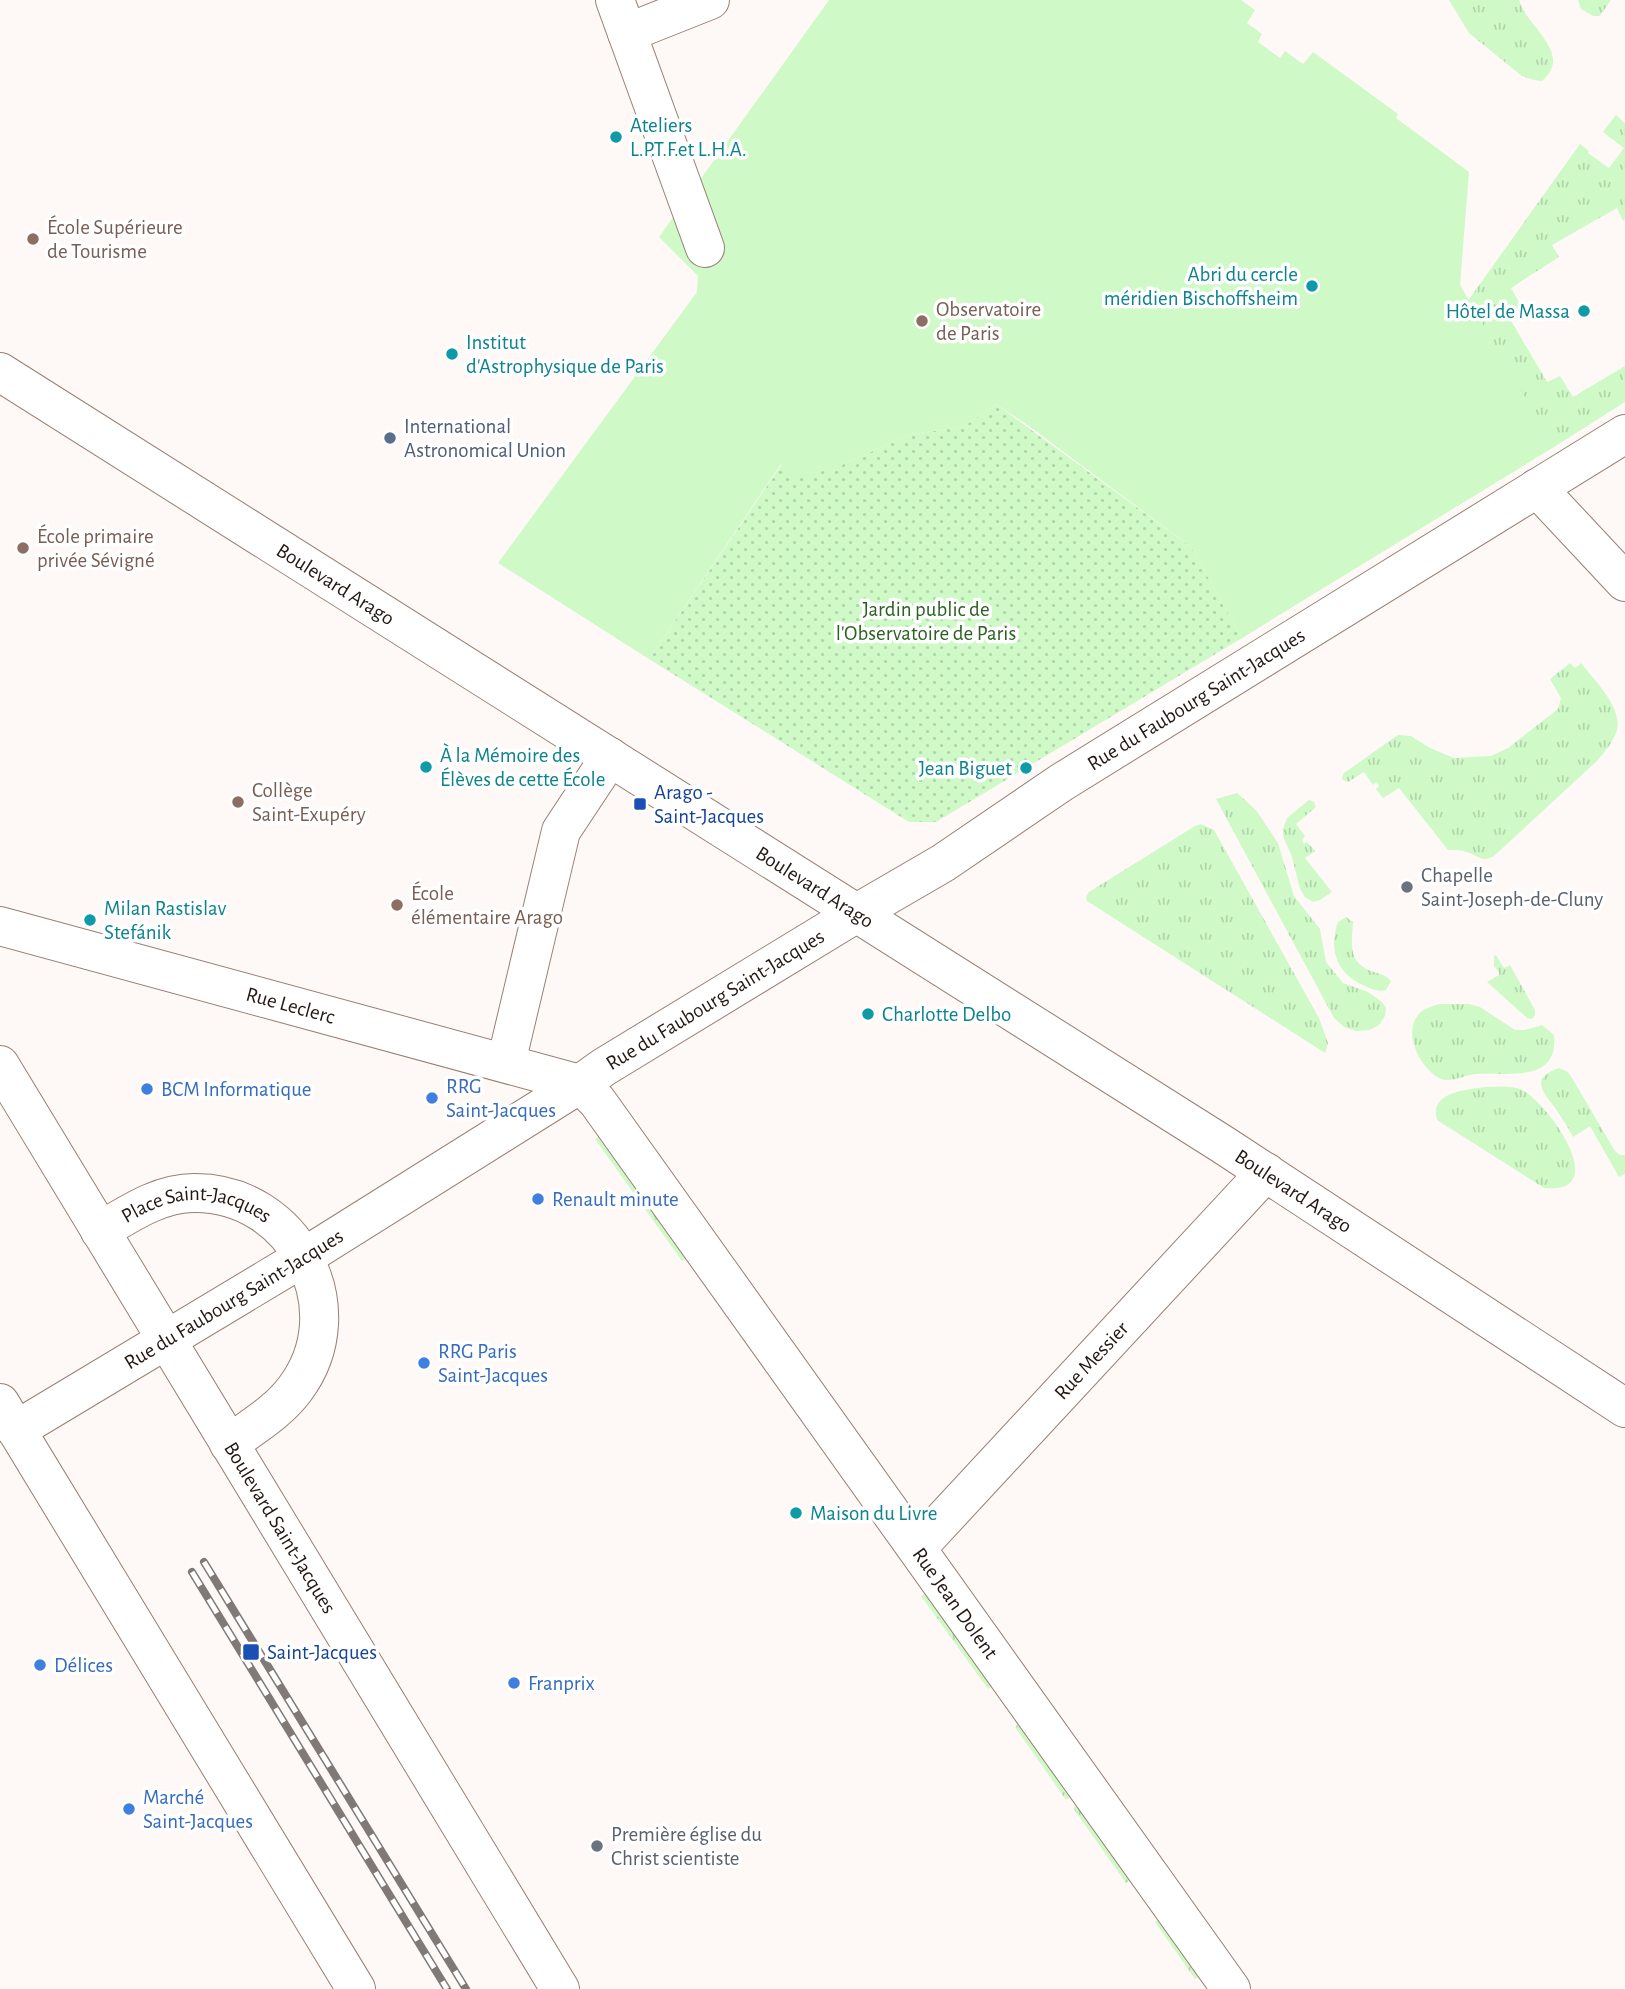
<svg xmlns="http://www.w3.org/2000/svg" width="1625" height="1989" viewBox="0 0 1625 1989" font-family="'Alegreya Sans',sans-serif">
	<defs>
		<pattern id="grass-tufts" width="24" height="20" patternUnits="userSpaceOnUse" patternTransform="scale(1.75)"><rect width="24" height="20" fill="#cff9c7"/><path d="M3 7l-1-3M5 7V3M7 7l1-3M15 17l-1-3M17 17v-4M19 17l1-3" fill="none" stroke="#b1d5aa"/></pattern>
		<pattern id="park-dots" width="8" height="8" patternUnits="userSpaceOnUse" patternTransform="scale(1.75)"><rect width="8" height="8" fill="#cff9c7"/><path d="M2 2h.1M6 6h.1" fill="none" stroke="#b1d5aa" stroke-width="1.8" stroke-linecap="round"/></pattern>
	</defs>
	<rect width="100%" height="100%" fill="#fef9f6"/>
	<path fill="url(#grass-tufts)" d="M1449,0h70c8,28 55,53 23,81l-8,-1 -12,-4 -53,-43z
		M1578,0h33l-11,16h-7l-12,-7z
		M1616,115l9,8v96l-2,2 -6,-13 -65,37 7,12 -48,31 12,21 -13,10 37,63 13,-6 13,21 52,-31v36l-71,45 -9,-14 -188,23 223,-312 9,7 -1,2 21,15 15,-20 -21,-16z
		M1570,663l5,5 6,-5c14,18 44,47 35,70 -4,11 -12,19 -18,27l-104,96c-12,7 -15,0 -27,-4 -6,-2 -12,-2 -19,-2l-49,-62 -16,10 -7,-9 3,-3 -3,-4 -3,3 -9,-13 -16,10 -5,-2 -1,-3 2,-4 54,-38 13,1 19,12 24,10 37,-2 17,-8 50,-39 3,-11 -11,-19z
		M1237,793l19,17 22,33 16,53 26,33 6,33 17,21 25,9 14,10 4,6 -1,8 -6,9 -9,5 -14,1 -12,-4 -10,-9 -118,-219z
		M1309,800l5,2 2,5 -20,17 9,12 -3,4 2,4 3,-2 8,9 -10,7 27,34 -12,8 -7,2 -8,-5 -5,-8 -8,-32 -9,-21v-7l4,-11z
		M1201,824l13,6 105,188 9,25 -3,10 -238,-152 -1,-4 3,-5 106,-66z
		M1346,917l7,5c-1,20 -6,40 18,49 8,3 14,3 20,10l-5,9c-8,2 -14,-1 -21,-4 -28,-11 -37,-37 -27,-64z
		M1496,955l8,13 6,-3 25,45v5l-3,4 -5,-1 -40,-36 12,-7v-3l-5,-6v-10z
		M1439,1004h30l11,3 35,23h10l17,-5 12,10c5,49 -47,37 -78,39 -12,1 -26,10 -37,4 -19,-10 -38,-47 -19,-65 5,-5 13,-7 19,-9z
		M1559,1068l9,4 4,6 43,73 5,4h5v19l-6,3 -29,-51 -17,11c-5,-9 -11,-19 -17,-28 -13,-17 -27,-31 3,-41z
		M1485,1087c12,0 26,-2 37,3 26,13 92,105 22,98l-107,-68c-8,-28 28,-30 48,-33z
		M604,1133l87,121 -9,7 -87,-122z
		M930,1590l67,92 -9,7 -67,-93z
		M1024,1720l51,73 -9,7 -51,-73z
		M1082,1802l53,75 -9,6 -53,-75z
		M1164,1916l40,57 -9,6 -40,-57z"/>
	<path fill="url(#park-dots)" d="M996,404l195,143 51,91 -306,184h-27l-260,-163 133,-195 16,14 41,-12 72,-32 52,-7z"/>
	<path fill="#cff9c7" d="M829,0h412l14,10 -8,13 15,11 -4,8 22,16 5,-7 18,13 10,-12 85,62 -2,4 73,54 -9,113 94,162 -312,191 -51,-91 -162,-121 -33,-22 -33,23 -52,7 -72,32 -41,13 -17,-15 -132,195 -151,-96 199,-271 1,-16 -39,-39z"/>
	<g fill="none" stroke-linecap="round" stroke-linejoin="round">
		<g stroke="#987f74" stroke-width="40">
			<g id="minor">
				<path d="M615,0l90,248"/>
				<path d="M627,33l83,-33"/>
				<path d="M1537,488l88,94"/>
				<path id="s1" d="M857,913l86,-50 119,-81 563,-348"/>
				<path id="s2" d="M0,926l580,158 17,17 634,888"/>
				<path d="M506,1063l55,-232 49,-74"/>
				<path id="s3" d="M100,1231c29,-17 59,-38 94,-38 100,-1 162,115 101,196 -17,23 -43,38 -66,55"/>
				<path id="s4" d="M917,1548l349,-376"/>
			</g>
		</g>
		<g stroke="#987f74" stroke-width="40">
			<g id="major">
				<path id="s5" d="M0,372l1222,772 403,264"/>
				<path id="s6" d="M0,1065l560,924"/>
				<path d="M0,1403l356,586"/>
				<path id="s7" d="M16,1430l288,-173 276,-173 24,-17 253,-154"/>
			</g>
		</g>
		<use href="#minor" stroke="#fff" stroke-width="38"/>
		<use href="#major" stroke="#fff" stroke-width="38"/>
		<g stroke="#817976" stroke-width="8">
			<path id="rail" d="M204,1562l262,427
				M192,1572l255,417"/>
		</g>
		<use href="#rail" stroke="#fff" stroke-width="5" stroke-dasharray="16" stroke-linecap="butt"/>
	</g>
	<g fill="#0f9aa8" stroke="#fff" stroke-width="2.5">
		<circle cx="616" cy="137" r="7"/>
		<circle cx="1312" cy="286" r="7"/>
		<circle cx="1584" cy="311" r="7"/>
		<circle cx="452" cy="354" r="7"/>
		<circle cx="426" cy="767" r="7"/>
		<circle cx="1026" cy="768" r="7"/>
		<circle cx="90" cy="920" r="7"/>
		<circle cx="868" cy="1014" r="7"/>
		<circle cx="796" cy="1513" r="7"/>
	</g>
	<g fill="#8d6e63" stroke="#fff" stroke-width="2.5">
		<circle cx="33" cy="239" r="7"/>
		<circle cx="922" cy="321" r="7"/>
		<circle cx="23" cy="548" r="7"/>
		<circle cx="238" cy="802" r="7"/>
		<circle cx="397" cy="905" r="7"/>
	</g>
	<circle fill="#5c6f8a" stroke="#fff" stroke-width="2.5" cx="390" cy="438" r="7"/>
	<g fill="#1a4fb4" stroke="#fff" stroke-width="2.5">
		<rect x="633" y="797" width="14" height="14" rx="3.5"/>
		<rect x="242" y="1643" width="18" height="18" rx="3.5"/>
	</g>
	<g fill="#6b7280" stroke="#fff" stroke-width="2.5">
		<circle cx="1407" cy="887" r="7"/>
		<circle cx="597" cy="1846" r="7"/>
	</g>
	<g fill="#3f7fe0" stroke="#fff" stroke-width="2.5">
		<circle cx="147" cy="1089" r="7"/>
		<circle cx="432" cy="1098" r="7"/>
		<circle cx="538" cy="1199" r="7"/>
		<circle cx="424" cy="1363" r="7"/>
		<circle cx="40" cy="1665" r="7"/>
		<circle cx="514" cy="1683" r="7"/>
		<circle cx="129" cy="1809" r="7"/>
	</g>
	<g text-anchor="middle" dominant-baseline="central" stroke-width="7" stroke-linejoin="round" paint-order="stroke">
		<g font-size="21" fill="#0d838f" stroke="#fff" text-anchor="start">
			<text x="630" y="125">Ateliers<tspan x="630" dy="24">L.P.T.F.et L.H.A.</tspan></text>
			<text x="1298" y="274" text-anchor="end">Abri du cercle<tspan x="1298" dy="24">méridien Bischoffsheim</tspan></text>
			<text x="1570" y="311" text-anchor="end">Hôtel de Massa</text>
			<text x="466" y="342">Institut<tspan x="466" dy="24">d'Astrophysique de Paris</tspan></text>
			<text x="440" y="755">À la Mémoire des<tspan x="440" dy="24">Élèves de cette École</tspan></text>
			<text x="1012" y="768" text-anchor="end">Jean Biguet</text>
			<text x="104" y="908">Milan Rastislav<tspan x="104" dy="24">Stefánik</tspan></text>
			<text x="882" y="1014">Charlotte Delbo</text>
			<text x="810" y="1513">Maison du Livre</text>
		</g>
		<g font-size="21" fill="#785e54" stroke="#fff" text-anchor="start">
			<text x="47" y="227">École Supérieure<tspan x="47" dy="24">de Tourisme</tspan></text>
			<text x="936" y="309">Observatoire<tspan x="936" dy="24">de Paris</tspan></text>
			<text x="37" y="536">École primaire<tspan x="37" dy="24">privée Sévigné</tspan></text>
			<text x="252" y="790">Collège<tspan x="252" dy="24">Saint-Exupéry</tspan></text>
			<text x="411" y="893">École<tspan x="411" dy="24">élémentaire Arago</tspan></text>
		</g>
		<g font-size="21" fill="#4e5e75" stroke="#fff" text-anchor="start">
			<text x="404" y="426">International<tspan x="404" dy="24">Astronomical Union</tspan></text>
		</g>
		<g font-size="21" fill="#221814" stroke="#fff">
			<text stroke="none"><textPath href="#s5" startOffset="397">Boulevard Arago</textPath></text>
			<text stroke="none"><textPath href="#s1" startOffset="401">Rue du Faubourg Saint-Jacques</textPath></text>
			<text stroke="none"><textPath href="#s5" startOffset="964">Boulevard Arago</textPath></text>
			<text stroke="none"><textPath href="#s7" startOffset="821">Rue du Faubourg Saint-Jacques</textPath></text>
			<text stroke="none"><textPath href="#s2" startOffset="301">Rue Leclerc</textPath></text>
			<text stroke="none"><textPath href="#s5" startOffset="1531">Boulevard Arago</textPath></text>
			<text stroke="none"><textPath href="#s3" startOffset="105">Place Saint-Jacques</textPath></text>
			<text stroke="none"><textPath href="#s7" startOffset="254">Rue du Faubourg Saint-Jacques</textPath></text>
			<text stroke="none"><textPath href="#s4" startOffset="256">Rue Messier</textPath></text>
			<text stroke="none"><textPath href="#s6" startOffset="541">Boulevard Saint-Jacques</textPath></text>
			<text stroke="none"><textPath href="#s2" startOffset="1242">Rue Jean Dolent</textPath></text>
		</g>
		<g font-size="21" fill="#2c6121" stroke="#fff">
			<text x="926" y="609">Jardin public de<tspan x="926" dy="24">l'Observatoire de Paris</tspan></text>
		</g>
		<g font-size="21" fill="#164399" stroke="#fff" text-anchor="start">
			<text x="654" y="792">Arago -<tspan x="654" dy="24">Saint-Jacques</tspan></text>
			<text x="267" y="1652">Saint-Jacques</text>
		</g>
		<g font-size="21" fill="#5b616d" stroke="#fff" text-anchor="start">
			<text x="1421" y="875">Chapelle<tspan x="1421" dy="24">Saint-Joseph-de-Cluny</tspan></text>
			<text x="611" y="1834">Première église du<tspan x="611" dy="24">Christ scientiste</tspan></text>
		</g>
		<g font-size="21" fill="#366cbe" stroke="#fff" text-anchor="start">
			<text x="446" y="1086">RRG<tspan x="446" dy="24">Saint-Jacques</tspan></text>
			<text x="161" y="1089">BCM Informatique</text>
			<text x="552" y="1199">Renault minute</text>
			<text x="438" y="1351">RRG Paris<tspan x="438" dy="24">Saint-Jacques</tspan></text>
			<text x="54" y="1665">Délices</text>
			<text x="528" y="1683">Franprix</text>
			<text x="143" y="1797">Marché<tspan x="143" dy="24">Saint-Jacques</tspan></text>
		</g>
	</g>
</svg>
